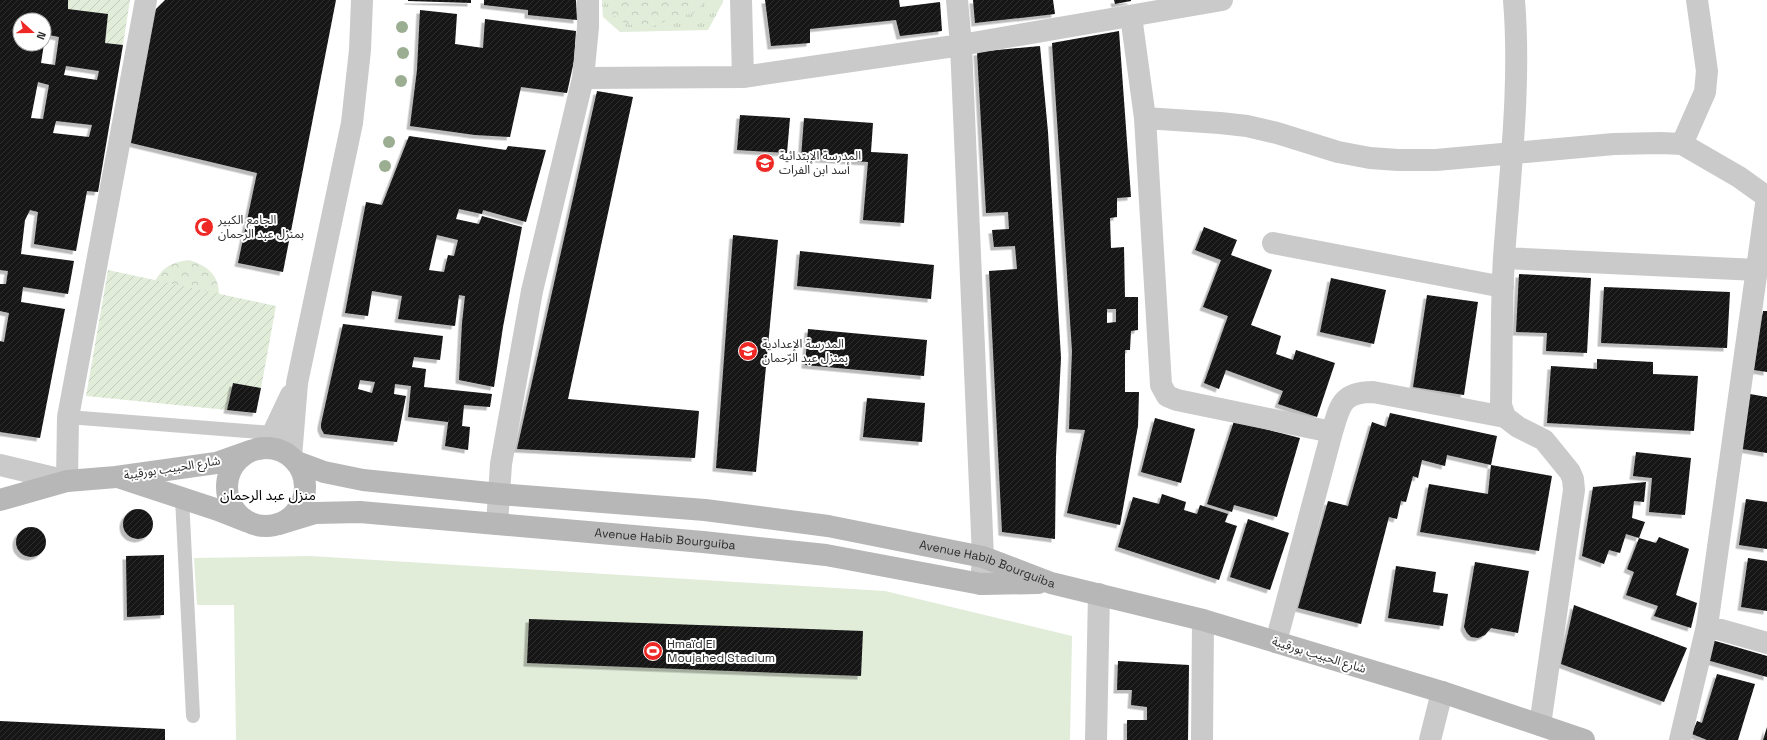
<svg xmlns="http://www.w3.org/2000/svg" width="1767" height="740" viewBox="0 0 1767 740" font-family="'Space Grotesk','Noto Sans Arabic',sans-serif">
	<defs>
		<pattern id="grass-tufts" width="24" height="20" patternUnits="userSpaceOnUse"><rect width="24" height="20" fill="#e1ecd9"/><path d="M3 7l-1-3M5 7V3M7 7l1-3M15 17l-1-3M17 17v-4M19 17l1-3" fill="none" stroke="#c1cbbb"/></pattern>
		<pattern id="forest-crowns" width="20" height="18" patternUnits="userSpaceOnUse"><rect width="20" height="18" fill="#e1ecd9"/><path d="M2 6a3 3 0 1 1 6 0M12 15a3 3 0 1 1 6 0" fill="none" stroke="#c1cbbb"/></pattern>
		<pattern id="garden-furrows" width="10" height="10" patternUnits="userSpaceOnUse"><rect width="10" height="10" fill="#e1ecd9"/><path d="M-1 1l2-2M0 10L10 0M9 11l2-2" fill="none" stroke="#c1cbbb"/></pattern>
		<pattern id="building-hatch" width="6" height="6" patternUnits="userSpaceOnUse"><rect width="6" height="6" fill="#141414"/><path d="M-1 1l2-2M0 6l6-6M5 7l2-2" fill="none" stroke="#2e2e2e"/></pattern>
		<filter id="shadow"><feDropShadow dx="-3.5" dy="3.5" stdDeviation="0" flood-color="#0004"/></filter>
	</defs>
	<rect width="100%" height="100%" fill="#fff"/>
	<path fill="url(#grass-tufts)" d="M602,0h121v2l-15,28 -88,2 -17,-15z"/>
	<path fill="url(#forest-crowns)" d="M609,0h98l-15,14 -19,2 -11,7 -14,5 -21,-4 -17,-11z
		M189,260c23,7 32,19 30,43l-66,-18c8,-16 17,-23 36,-25z"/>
	<path fill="url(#garden-furrows)" d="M68,0h62l-7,45 -18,-2 3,-29 -40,-5z
		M108,270l168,36 -15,82 -28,-5 -6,27 -141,-14z"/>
	<path fill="#e1ecd9" d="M310,556l575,35 187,45 -2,104h-834l-2,-135h-37l-3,-47z"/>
	<path fill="url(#building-hatch)" fill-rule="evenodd" filter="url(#shadow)" d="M0,0h68v9l40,5 -3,29 18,2 -25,147 -11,-1 -11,60 -42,-7 4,-32 -8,-2 -5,10 -4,34 53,7 -6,33 -45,-7 -2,15 44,7 -25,129 -40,-6v-91l4,1 5,-29 -9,-2v-27h6l2,-13 -8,-1zM20,20h24v14l15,3 -4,28 -14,-2 3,-19h-24zM66,66l33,5 -2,9 -33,-5zM38,82l11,3 -6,34 -12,-1zM56,121l36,4 -3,12 -36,-4z
		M165,0h171l-53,272 -45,-9 19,-90 -126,-30 25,-134z
		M408,0h63v3l-63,-2z
		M484,0h92l1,20 -49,-5v-5l-44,-5z
		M765,0h134l1,7 40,-5 2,29 -42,5 -4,-16 -86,9v14l-39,3z
		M973,0h80l2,14 -80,9z
		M1114,0h17v1l-16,3z
		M420,10l37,4 -2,30 28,4 2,-29 91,12 -2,30 -7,32 -46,-6 -11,50 -35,-2 -65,-9 7,-56z
		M1119,31l12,166 -14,1v19l-7,1 1,30 13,-1 1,50h13v33l-7,1 -1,19h-5v42h14l-1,34 -18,99 -53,-12 18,-83 -16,-1 3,-78 -20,-308zM1107,309h9v13l-9,1z
		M1040,46l8,86 13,226 -5,98 -1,83 -53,-7 -13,-261 28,-2 -2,-23 -21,1 -2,-17 17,-1 -1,-17 -22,1 -9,-161z
		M597,91l36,6 -65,302 131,12 -4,47 -178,-9z
		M740,115l50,3 -3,35 -50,-3z
		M804,118l69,5 -2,29 37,2 -4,69 -41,-3 5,-58 -67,-4z
		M409,136l97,14 2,-4 38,4 -20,72 -43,-12 -1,4 -23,-5 -3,10 23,5 3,-8 40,11 -19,100 -9,60 -35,-7 3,-57 3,-27 -6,-1 -4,31 -57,-7 4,-23 -30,-5 -4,25 -23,-3 21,-111 16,3zM437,235l21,5 -4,16 -6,-1 -4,17 -15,-2z
		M1204,227l33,13 -6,15 41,15 -21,55 30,11 -5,18 17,6 3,-10 39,13 -18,54 -39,-13 5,-13 -57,-21 -7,19 -15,-6 24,-67 -25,-9 18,-47 -26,-10z
		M733,235l45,5 -22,232 -40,-4z
		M800,251l134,14 -3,34 -134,-13z
		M1519,274l72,4 -4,75 -41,-2 1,-18 -31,-1z
		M1331,278l55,12 -12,54 -54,-12z
		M1604,287l126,5 -3,56 -126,-5z
		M1427,295l51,7 -14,93 -51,-8z
		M1763,311h4v61l-13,-2z
		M343,324l100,12 -3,24 -26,-3 -2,10 14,2 -2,18 68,7 -2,13 -26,-2 -2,21 8,1 -2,23 -23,-4 4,-30 -1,6 -40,-5 3,-31 -16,-2 -1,10 12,2 -9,46 -73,-8 -3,-6v-4zM360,380l15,2 -3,11 -14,-4z
		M808,329l119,11 -3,36 -119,-11z
		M1597,359l56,3v12l45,2 -4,55 -147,-8 4,-57 46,3z
		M233,383l28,5 -5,25 -29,-3z
		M1750,394l17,3v56l-25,-4z
		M867,398l58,5 -3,39 -59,-5z
		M1390,413l107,23 -6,29 -44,-10 -2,11 -23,-6 -4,18 -5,-2 -7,26 -5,-1 -4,18 -8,-2 -28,107 -63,-16 30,-107 20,5 24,-84 14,5z
		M1155,418l40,11 -14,54 -40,-11z
		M1234,421l66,17 -23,79 -43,-12 -2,7 -25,-8z
		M1636,452l55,6 -6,57 -36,-3 3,-34 -19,-2z
		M1491,465l61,11 -13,75 -119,-19 9,-48 59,10z
		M1646,482l-2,20 -10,-1 -2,17 13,4 -6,16 17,5 3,-6 30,12 -13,46 21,8 -6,25 -37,-12 4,-10 -32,-11 8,-23 -7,-3 12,-31 -13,-4 -6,19 -11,-3 -5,14 -22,-8 11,-69z
		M1162,494l24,8 -2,8 13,4 3,-9 28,9 -3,8 12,4 -18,54 -101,-33 15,-50 26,7z
		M1746,499l21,3v47l-28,-4z
		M123 524a15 15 0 1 1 30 0a15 15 0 1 1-30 0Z
		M1248,519l41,14 -19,57 -40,-13z
		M16 542a15 15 0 1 1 30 0a15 15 0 1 1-30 0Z
		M164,555v60l-37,2 -1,-61z
		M1748,558l19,3v50l-26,-4z
		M1475,562l54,9 -11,62 -27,-5 -6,7 -7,3 -7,-1 -4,-4 -3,-6z
		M1396,566l40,6 -3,20 15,2 -5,32 -55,-8z
		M1574,605l113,43 -23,54 -103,-38z
		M529,619l334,12 -2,45 -334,-13z
		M1712,640l55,16v21l-60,-17z
		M1118,661l71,4 -1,75h-61v-20h20v-13l-16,-2 1,-15h-15z
		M1717,674l38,10 -17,56h-31l-15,-6 5,-13 5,2z
		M0,721l165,8v11h-165z
		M1767,727v13h-4z"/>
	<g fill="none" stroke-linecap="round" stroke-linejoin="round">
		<path stroke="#cacaca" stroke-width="14" d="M68,417l205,16
			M182,498l11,218"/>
		<path stroke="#cacaca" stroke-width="22" d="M741,0l2,77
			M957,0l4,45 22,512 -2,27
			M1514,0c7,85 -4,172 -10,257 -3,49 -2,98 -3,148l4,12 13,10 26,13 26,32 3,7 1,11 -34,235
			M1131,16l14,102 16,267 6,11 10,4 155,32
			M583,78l160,-1 218,-32 261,-45
			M1145,118l75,5 27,3 30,7 61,19 32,6 28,2h38l178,-16 47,-1 21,1 57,33 28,20
			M1682,144l23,-52 2,-21 -10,-71
			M1273,243l230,44
			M1504,258l253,12
			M258,449l15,-16 18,-38
			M291,457l6,-74 55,-260 8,-73 2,-50
			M0,465l67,16 1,-64 78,-417
			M497,524l4,-60 31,-173 51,-213 5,-51v-27
			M1707,626l60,17
			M1276,642l56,-210c8,-26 9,-40 41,-40l132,25
			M1096,740l3,-146
			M1202,740l1,-120
			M1430,740l12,-48
			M1680,740l27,-114 60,-429"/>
		<g stroke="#b7b7b7" stroke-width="22">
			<circle cx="266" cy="487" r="39"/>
			<path id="s1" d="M297,462l27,10 39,8 136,14 206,16 123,16 155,31 68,26 152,37 239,72 142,48"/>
			<path d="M121,478l97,32 28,11"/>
			<path d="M0,500l67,-19 49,-4 100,-14 34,-12"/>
			<path id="s2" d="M279,524l36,-11 45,-1 343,30 123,13 155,29 57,-1"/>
		</g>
	</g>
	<g fill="#9cae92">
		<circle cx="402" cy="27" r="6"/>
		<circle cx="403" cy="53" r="6"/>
		<circle cx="401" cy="81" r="6"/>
		<circle cx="389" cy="142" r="6"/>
		<circle cx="385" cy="166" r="6"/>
	</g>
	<defs>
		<g id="school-disc" transform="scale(1)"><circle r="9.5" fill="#ee2825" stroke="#fff"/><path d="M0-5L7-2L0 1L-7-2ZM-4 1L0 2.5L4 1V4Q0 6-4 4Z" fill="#fff"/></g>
		<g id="mosque-disc" transform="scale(1)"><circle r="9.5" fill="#ee2825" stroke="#fff"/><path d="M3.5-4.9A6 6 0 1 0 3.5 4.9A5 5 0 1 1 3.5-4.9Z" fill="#fff"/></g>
		<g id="stadium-disc" transform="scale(1)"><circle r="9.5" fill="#ee2825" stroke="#fff"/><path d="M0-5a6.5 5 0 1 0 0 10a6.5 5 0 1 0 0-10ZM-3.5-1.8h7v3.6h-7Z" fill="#fff"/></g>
	</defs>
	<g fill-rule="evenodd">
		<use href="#school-disc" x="765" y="163"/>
		<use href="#mosque-disc" x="204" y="227"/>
		<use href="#school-disc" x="748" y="351"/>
		<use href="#stadium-disc" x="653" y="651"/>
	</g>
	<g text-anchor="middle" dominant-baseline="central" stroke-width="4" stroke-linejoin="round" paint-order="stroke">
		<g font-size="12" fill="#2d2d2d" stroke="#fff" text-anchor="start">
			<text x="779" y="156">المدرسة الإبتدائية<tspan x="779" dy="14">أسد ابن الفرات</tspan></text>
			<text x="218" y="220">الجامع الكبير<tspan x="218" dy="14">بمنزل عبد الرحمان</tspan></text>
			<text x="762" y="344">المدرسة الإعدادية<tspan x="762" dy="14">بمنزل عبد الرّحمان</tspan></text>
			<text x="667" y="644">Hmaïd El<tspan x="667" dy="14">Moujahed Stadium</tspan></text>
		</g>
		<g font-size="12" fill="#2d2d2d" stroke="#fff">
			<text transform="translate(172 468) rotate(-9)">شارع الحبيب بورقيبة</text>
			<text stroke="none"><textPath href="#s2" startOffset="389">Avenue Habib Bourguiba</textPath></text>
			<text stroke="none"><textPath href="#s1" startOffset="700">Avenue Habib Bourguiba</textPath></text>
			<text transform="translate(1319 655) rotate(17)">شارع الحبيب بورقيبة</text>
		</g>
		<g font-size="14" fill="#000" stroke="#fff">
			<text x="268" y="495">منزل عبد الرحمان</text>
		</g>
	</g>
	<g transform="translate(32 32) rotate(111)"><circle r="19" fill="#ffffff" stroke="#ababab"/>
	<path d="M0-3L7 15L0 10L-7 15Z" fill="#ee2825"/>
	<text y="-6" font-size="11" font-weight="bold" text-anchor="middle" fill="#2d2d2d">N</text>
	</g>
</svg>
